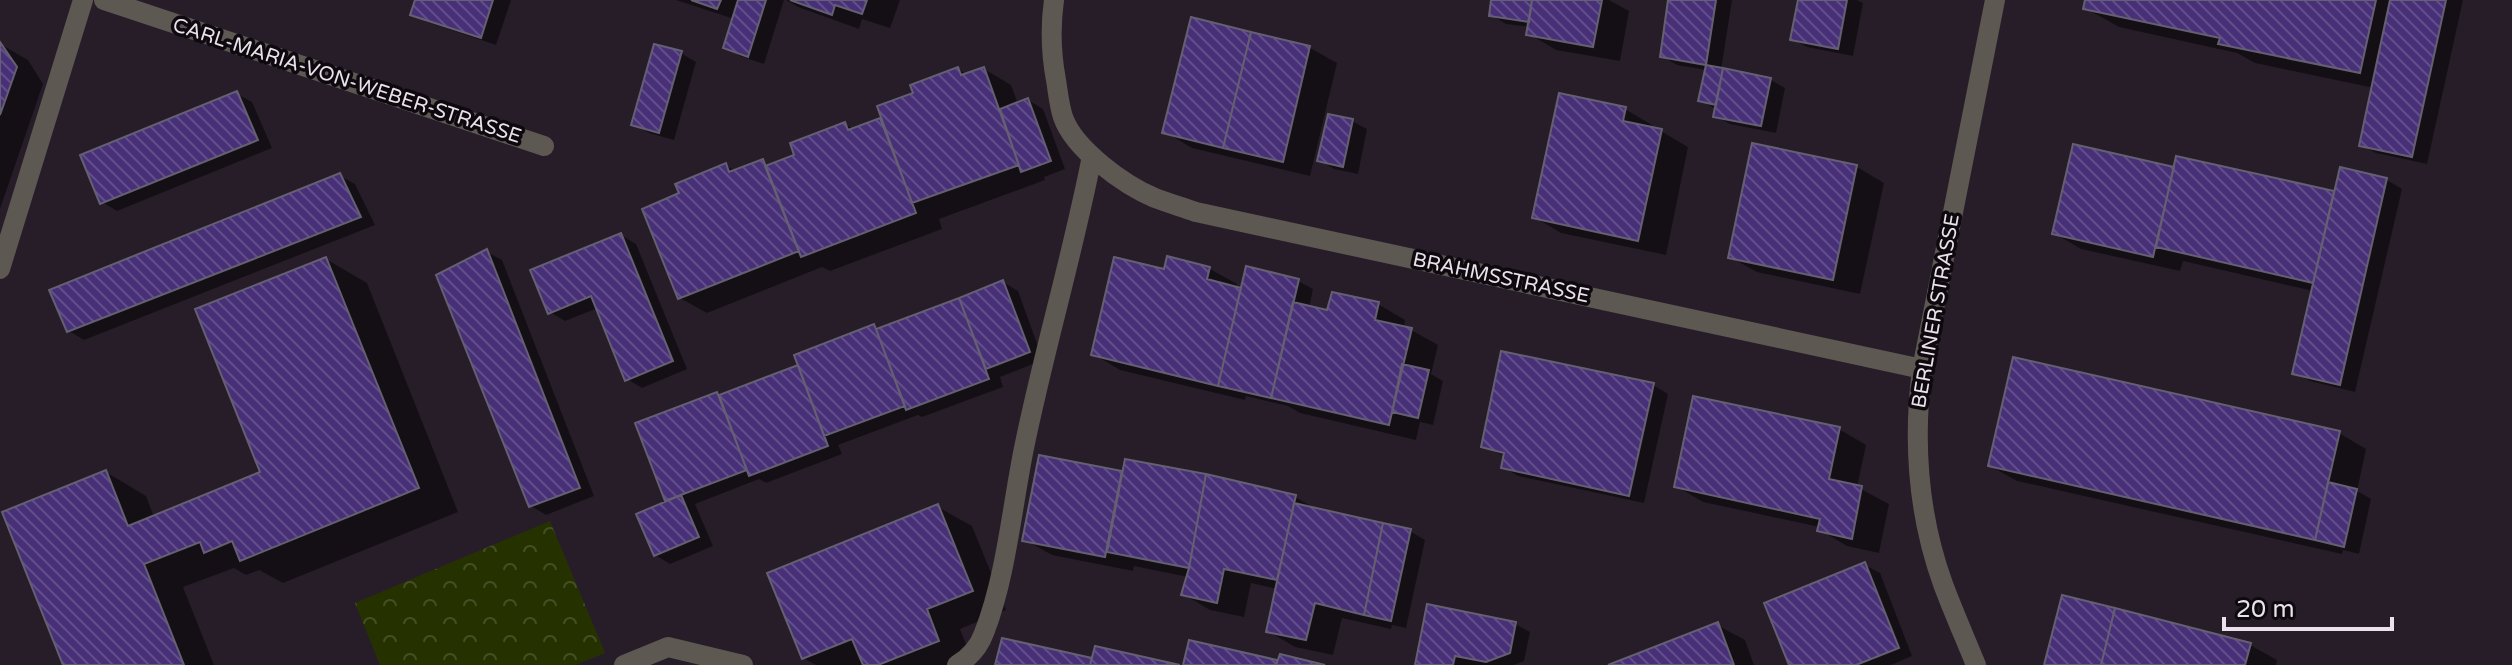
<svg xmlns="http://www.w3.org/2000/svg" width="2512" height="665" viewBox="0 0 2512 665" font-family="'Varela Round',sans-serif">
	<defs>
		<pattern id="park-crowns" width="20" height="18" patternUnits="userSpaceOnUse" patternTransform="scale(2)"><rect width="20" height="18" fill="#253200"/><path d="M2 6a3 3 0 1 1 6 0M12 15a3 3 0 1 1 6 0" fill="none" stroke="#454f25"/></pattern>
		<pattern id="building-back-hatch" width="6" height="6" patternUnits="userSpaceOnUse" patternTransform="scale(2)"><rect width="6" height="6" fill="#473077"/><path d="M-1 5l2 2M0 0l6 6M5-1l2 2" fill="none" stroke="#624e8a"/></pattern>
	</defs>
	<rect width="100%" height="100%" fill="#271d29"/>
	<path fill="url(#park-crowns)" d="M550,521l55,132 -30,12h-195l-25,-62z"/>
	<path fill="#0007" d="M417,0h94l-15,45 -69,-23 -14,-8z
		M676,0h108l-20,64 -24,-8 -15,-9 9,-28z
		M786,0h114l-10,28 -28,-9 -3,10 -61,-22z
		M1493,0h116l20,11 -9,50 -64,-11 -27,-16 1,-7 -24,-3 -15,-9z
		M1670,0h62l-11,70 50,10 14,8 -9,45 -46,-9 -15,-8 2,-6 -17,-10 7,-30 -30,-5 -15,-9z
		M1800,0h57l6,3 -10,53 -46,-9 -15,-8z
		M2087,0h376l-36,164 -51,-11 -15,-8 13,-57 -119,-25 -18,-10 -118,-26 -34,-19z
		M1193,19l117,29 27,15 -27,113 -118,-28 -27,-16z
		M0,44l28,16 15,24 -43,125z
		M681,53l15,9 -22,78 -25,-7 -15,-9z
		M958,69l10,6 16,-6 27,16 7,19 10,-4 15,9 22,60 -21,8 1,3 -106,39 3,10 -112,42 -8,-4 -115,46 -27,-15 2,-104 44,-29 10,7 26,-11 8,5 26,-10 49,-32 10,6 27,-10 34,-25z
		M237,94l15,8 20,46 -155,63 -15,-9z
		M1625,109l27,16v4l9,2 27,16 -22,108 -105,-22 -27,-16z
		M1352,121l15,8 -9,45 -24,-5 -14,-9z
		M1754,146l103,21 27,16 -24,111 -103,-22 -27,-15z
		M2178,158l158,36 5,-25 46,11 15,9 -47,203 -45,-11 -15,-8 18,-82 -130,-30 -3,10 -99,-22 -27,-16 121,-64z
		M340,176l15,8 20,41 -291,115 -15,-9z
		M621,235l15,9 51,125 -45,19 -15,-9 -29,-71 -33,13 -15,-9z
		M487,252l15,8 92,236 -48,19 -15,-9z
		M326,259l41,24 91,229 -175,71 -24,-13 -13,5 -12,-7 -51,19 31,78h-149l41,-193 40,24 8,21 109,-44z
		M1168,259l42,10 27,15 -1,4 6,2 56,-9 15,8 -4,19 20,4 49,-8 27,16 -1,8 7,2 27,15 -7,29 12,7 -10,44 -13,-3 -4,18 -116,-27 -12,-7 -42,-10 -1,4 -125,-30 -27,-16 73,-83z
		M1003,282l15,9 25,69 -43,17 3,10 -81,30 -4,-2 -80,30 4,9 -76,29 -7,-4 -64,25 18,42 -43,18 -15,-9 13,-53 -30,-78 79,-30 4,2 79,-29 74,-41 6,3z
		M1653,385l15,9 -24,109 -126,-27 -15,-9 3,-10 -23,-11z
		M1839,429l27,16 -9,42 32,17 -10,49 -32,-7 -27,-16v-3l-117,-25 -27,-16z
		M2339,433l27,16 -9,42 14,8 -12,55 -16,-4 -1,4 -325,-73 -27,-15z
		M1040,457l84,17 171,23 25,14 90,20 15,9 -19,88 -14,-3 -1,4 -49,-11 -9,37 -38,-8 -27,-16 9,-42 -26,-6 -7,34 -34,-7 -27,-16 5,-17 -54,-11 -1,5 -81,-16 -27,-15z
		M938,507l34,19 34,84 -46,19 12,31 -12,5h-144l-13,-7z
		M1865,565l15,8 32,83 -21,9h-100z
		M1515,624l15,8 -6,29 -10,4h-97z
		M1717,625l28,15 9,25h-141z
		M2250,645l27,15 -1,5h-230z"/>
	<path fill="url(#building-back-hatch)" stroke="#646071" stroke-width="2" d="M415,0h78l-12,38 -71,-23z
		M691,0h30l-4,9z
		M738,0h28l-18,57 -25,-9z
		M790,0h77l-5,14 -27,-9 -3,10z
		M1491,0h41l-3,22 -40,-6z
		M1532,0h70l-9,47 -67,-12z
		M1668,0h48l-10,65 -46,-8z
		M1798,0h49l-9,49 -48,-9z
		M2085,0h291l-16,73 -142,-29 2,-6 -137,-29z
		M2390,0h56l-34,157 -53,-11z
		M1191,17l60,15 -28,116 -61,-15z
		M1251,32l59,14 -27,116 -60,-14z
		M0,42l17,25 -17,48z
		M654,44l28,7 -23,82 -28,-8z
		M1706,65l17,3 -7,37 -18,-4z
		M958,67l3,8 23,-8 35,98 -107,38 -35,-97 36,-13 -3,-8z
		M1723,68l48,10 -10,48 -48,-9z
		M237,91l21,49 -158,64 -20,-49z
		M1559,93l67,14 -3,14 39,8 -24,112 -106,-23z
		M1028,98l23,63 -30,11 -21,-63z
		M1328,114l25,5 -10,48 -26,-6z
		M880,118l36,95 -115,44 -36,-91 29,-11 -4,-12 55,-21 3,8z
		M1752,143l105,22 -24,115 -105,-22z
		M2073,144l101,23 -21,90 -101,-23z
		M2176,156l158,35 -21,92 -157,-36z
		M763,159l36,92 -121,48 -36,-90 37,-16 -4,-9 51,-21 3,9z
		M2340,167l47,11 -47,207 -48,-11z
		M340,173l21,44 -294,115 -18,-42z
		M621,233l52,128 -48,20 -34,-85 -43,18 -18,-44z
		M487,249l93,239 -51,19 -93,-232z
		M1167,256l43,11 -3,12 34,9 -23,98 -127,-31 23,-98 50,12z
		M326,257l93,231 -179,73 -8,-20 -28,12 -4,-11 -56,22 40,101h-121l-61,-153 104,-42 22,56 132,-54 -65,-163z
		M1246,266l53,13 -28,119 -53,-12z
		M1003,280l27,72 -44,17 -27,-71z
		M1332,292l47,10 -4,18 37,8 -23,97 -118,-27 22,-96 34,8z
		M959,298l30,81 -83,31 -30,-81z
		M874,324l31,82 -81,30 -30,-81z
		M1501,351l153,32 -25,113 -128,-28 3,-15 -23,-6z
		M2013,357l327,74 -25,109 -327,-74z
		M1402,364l27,6 -11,48 -26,-6z
		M798,365l30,81 -79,30 -30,-81z
		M717,392l30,78 -82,31 -30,-78z
		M1693,396l147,31 -11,52 33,7 -10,53 -35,-8 3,-12 -146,-32z
		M1039,455l83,16 -17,86 -83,-16z
		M1125,459l81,15 -17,94 -82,-16z
		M1206,474l90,21 -19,85 -53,-11 -7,34 -36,-8 8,-27z
		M2328,482l29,7 -13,58 -29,-7z
		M681,495l18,42 -45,19 -18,-42z
		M1294,503l89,20 -19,92 -49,-12 -9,37 -40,-8z
		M938,504l35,87 -46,18 12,32 -61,24h-15l-11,-26 -50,20 -35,-86z
		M1383,523l28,6 -20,92 -27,-6z
		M1865,562l34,86 -43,17h-67l-25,-62z
		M2062,595l53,13 -14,57h-57z
		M1427,604l89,18 -6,31 -24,9 -31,-6 -2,9h-38z
		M2115,608l136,35 -6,22h-144z
		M1718,622l16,43h-126z
		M1002,638l90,20 -2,7h-95z
		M1189,640l88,20 -1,5h-93z
		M1095,646l85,19h-90z
		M1280,654l45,11h-49z"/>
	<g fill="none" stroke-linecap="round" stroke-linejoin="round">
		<path stroke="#5d5852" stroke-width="20" d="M104,0l440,146
			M1054,0c-4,28 -3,53 2,80 2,12 3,25 7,37 11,32 61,68 92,81 13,5 27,9 41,14l726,157
			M0,269l83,-269
			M624,665l44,-18 75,18
			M957,665c13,-8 22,-18 27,-32 22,-56 28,-126 40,-185 20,-98 49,-194 68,-292
			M1976,665c-11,-27 -23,-54 -33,-81 -25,-69 -30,-143 -21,-215l73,-369"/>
	</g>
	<g text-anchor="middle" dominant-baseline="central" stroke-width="7" stroke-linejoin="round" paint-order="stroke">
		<g font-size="20" fill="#e9e2ea" stroke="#0d090e">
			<text transform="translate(347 81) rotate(18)">CARL-MARIA-VON-WEBER-STRASSE</text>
			<text transform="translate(1501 278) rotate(12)">BRAHMSSTRASSE</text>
			<text transform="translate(1936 311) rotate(-80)">BERLINER STRASSE</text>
		</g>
	</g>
	<path d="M2224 617v12h168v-12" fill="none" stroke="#e9e2ea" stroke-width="4"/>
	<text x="2236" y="617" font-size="24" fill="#e9e2ea" stroke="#0d090e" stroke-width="6" paint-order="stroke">20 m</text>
</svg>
